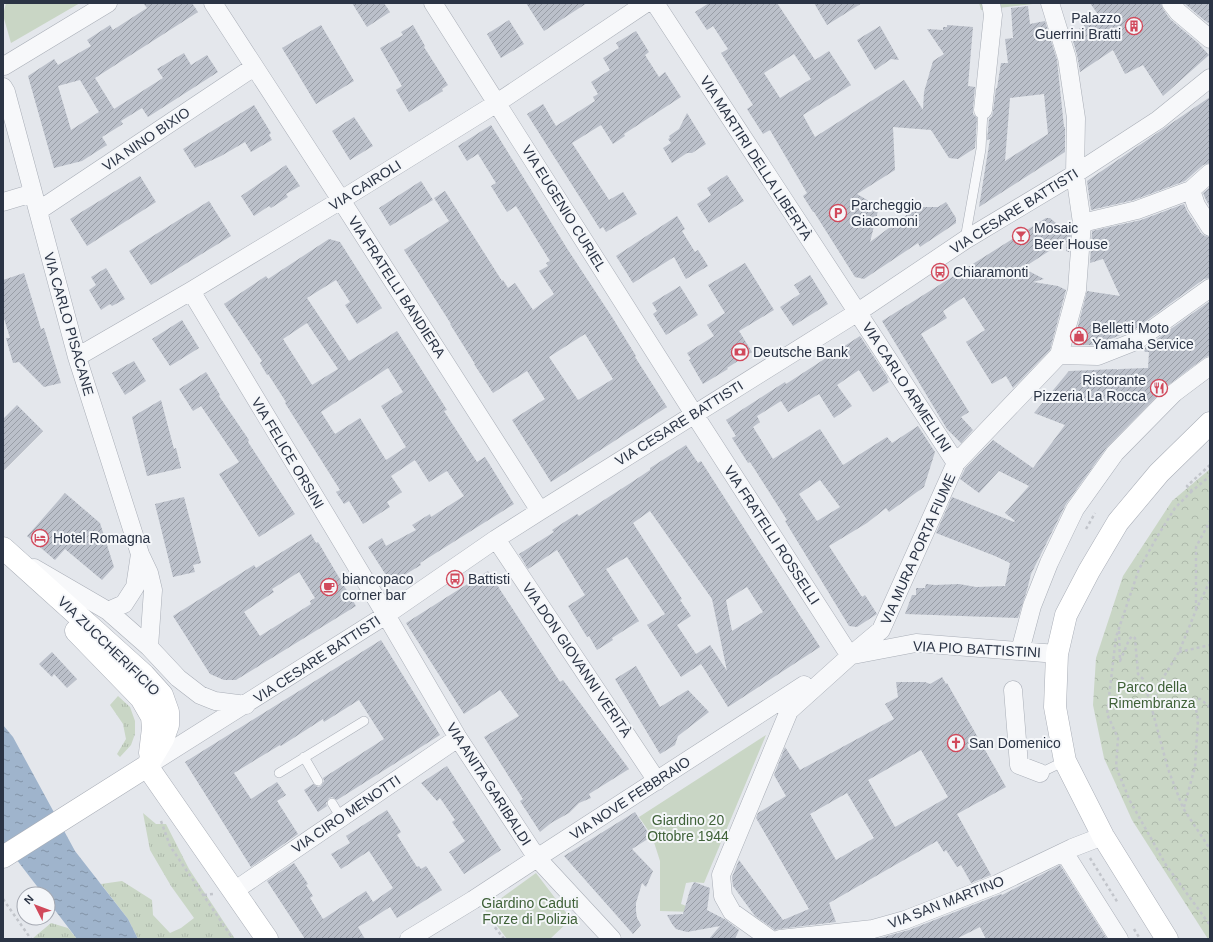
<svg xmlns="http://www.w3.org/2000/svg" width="1213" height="942" viewBox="0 0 1213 942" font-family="Helvetica,sans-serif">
	<defs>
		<pattern id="grass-tufts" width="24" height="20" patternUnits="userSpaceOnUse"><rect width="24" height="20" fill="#c9d6c5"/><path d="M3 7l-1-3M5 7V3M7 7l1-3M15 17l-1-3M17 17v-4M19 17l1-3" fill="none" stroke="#adb8ab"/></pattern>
		<pattern id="forest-crowns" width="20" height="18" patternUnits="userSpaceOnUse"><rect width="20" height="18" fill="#c9d6c5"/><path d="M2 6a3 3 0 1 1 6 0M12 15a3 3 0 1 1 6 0" fill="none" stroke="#adb8ab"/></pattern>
		<pattern id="water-ripples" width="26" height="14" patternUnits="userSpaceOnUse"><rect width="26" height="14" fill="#9fb4cc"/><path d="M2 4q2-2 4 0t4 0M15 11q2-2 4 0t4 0" fill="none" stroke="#8293a7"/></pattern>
		<pattern id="building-hatch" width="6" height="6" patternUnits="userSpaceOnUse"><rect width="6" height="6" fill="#bbc0ca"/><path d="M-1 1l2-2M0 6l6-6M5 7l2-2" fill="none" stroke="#989da6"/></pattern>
	</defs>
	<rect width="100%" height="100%" fill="#e4e7ec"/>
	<path fill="url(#grass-tufts)" d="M118,696l12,11 5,14v13l-4,11 -11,12 -3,-3 9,-15 -3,-15 -13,-19z
		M143,813l13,11h10l23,45 46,70h-97l-10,-20 -27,-35 21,-3 30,19 1,15 17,18 11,-5 13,-10 -23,-32 -21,-36z
		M51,923l17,5 9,11h-45z"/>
	<path fill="url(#forest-crowns)" d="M1210,469v470h-2l-76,-119 -28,-62 -11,-53 3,-47 27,-82 49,-75z"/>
	<path fill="#c9d6c5" d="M6,3h74l-69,40 -8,-28z
		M979,3h62l-60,7z
		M766,735l-62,148 -11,-1 -7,1 -5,21 14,5 -1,3 -34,-1v-50l-8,-25 -13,-19z
		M536,873l35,46 -21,20h-43l-22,-29z"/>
	<path fill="url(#water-ripples)" d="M3,725l10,12 62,114 53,68 10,20h-61l-29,-38v-7h-5l-40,-52z"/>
	<path fill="url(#building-hatch)" fill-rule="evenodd" d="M143,3h49l6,9 -103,66 19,31 49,-31 -6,-9 27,-16 7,12 16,-10 11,17 -70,45 -6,-9 -21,13 2,3 -21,13 5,8 -25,16 -28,7 -26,-92 26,-17 4,6 33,-19 -4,-6 23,-15 3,5 34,-22zM80,80l19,32 -28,18 -13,-44z
		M352,3h32l6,9 -23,15z
		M526,3h61l-43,28z
		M709,3h68l38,57 14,-9 22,34 -48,30 12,22 89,-57 19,30 1,-18 9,-31 11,-7 -17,-25 16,1v-3h4v-2l26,2 -5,59 7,1 -2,22v5l4,4 -2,30 -17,11 -9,-1 -18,-28 -38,-3 2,43 -38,24 22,13 -9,35 38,-28 -1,-9 13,-1v3h18l8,-5 10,16v5l-36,24 -2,-4 -54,36 -9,-2 -41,-65h-1l-10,-16 4,-3 -37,-63 -7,4 -16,-25 6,-4 -32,-52 7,-4 -15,-23 -6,4 -12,-18zM794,54l17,25 -31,19 -16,-25z
		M814,3h48l-35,22z
		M1090,3h71l2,6 7,10 28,24 11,12 -46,41 -20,-31 -18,9 -12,-24 -33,22 -3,-17 -6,-21 28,-18z
		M1184,3h26v21l-6,-4z
		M1028,6l2,18 15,-3 12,39 7,67h1v25l-86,55 11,-68 -3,1 2,-21 3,-3 1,-5 3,-23h1l4,-25h7l-3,-24 8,-1 -2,-30zM1044,94l4,40 -43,27 5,-63z
		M509,20l15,24 -23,14 -14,-24z
		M321,25l33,56 -38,23 -34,-56z
		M413,25l12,21 -1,1 24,38 -6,4 1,2 -34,21 -13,-22 6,-4 -22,-38 23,-13 -2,-3z
		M880,26l19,34 -8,-1 -16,11 -18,-30z
		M636,31l13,21 -4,3 14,22 6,-5 16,25 -57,37 1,2 -12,8 -12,-19 -29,18 37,57 14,-8 14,22 -31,18 -3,-5 -3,2 -73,-115 16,-10 13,22 39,-25 -2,-4 5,-3 -7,-12 19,-12 -7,-12 16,-10 -3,-5z
		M1210,97v66l-7,2 -18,16 -51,19 -43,10 -4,-29z
		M254,105l17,28 -2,2 3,5 -21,12 -6,-10 -24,14 -26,12 -12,-19z
		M687,113l19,31 -14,9h-5l-15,10 -9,-15 8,-5 -3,-4 2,-1 -1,-2 10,-7z
		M354,117l19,29 -23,14 -18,-29z
		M491,125l77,125 44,67 24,39 -1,1 32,50 -116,75 -39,-62 33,-21 -18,-28 -34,22 -19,-29h1l-25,-40h1l-47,-74 45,-29 -15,-23 11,-7 57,90 1,-1 5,8 7,-5 18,27 21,-16 -15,-23 9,-5 -2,-3 4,-2 -34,-55 -9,6 -16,-26 5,-3 -18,-29 -11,7 -9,-15zM585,334l28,45 -35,21 -29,-43z
		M286,165l14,21 -14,8 2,3 -17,11 -2,-2 -15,10 -13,-20z
		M727,175l17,26 -35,22 -12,-19 14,-9 -4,-7z
		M140,176l16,26 -69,44 -17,-27z
		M421,181l12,19 -43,26 -11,-18z
		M1210,187v20l-4,-7 -3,-7z
		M209,201l22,35 -80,49 -22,-34z
		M1184,204l3,7 14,22 4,3 5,1v41l-6,1 -69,50 -39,16h-22l2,-11 11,-43 33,5 -17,-37 -13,4 2,-32 49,-11z
		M677,216l8,13 -3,2 13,21 3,-2 10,16 -22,13 -12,-22 -41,26 -17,-27z
		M1046,218h4l7,6 3,4 11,5 -2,19 -3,-1v-11l-43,28 21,11 -11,3 25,4 8,4 -16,60 -37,38 -7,-12 -14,8 -26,-42 19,-12 -21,-33 -21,14 4,7 -26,16 48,78 -8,5 12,13 -12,13 -14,-14 -65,-108z
		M329,239l11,3 42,66 -25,16 -12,-19 5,-3 -14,-22 -29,18 42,63 48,-30 50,79 -3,1 33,51 8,-5 29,47 -94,59 1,2 -30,18 -23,-36 14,-9 4,8 30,-16 -4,-5 18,-11 1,3 33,-21 -17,-25 -18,11 -14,-22 -24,16 11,16 -15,10 3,5 -27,17 -14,-23 -5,3 -8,-12 4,-2 -55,-87 1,-1 -18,-28 -1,1 -7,-12 2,-2 -38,-57 42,-28 2,3zM307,323l31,46 -26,16 -29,-46zM388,368l15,24 -22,14 25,41 -20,13 -26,-42 -25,16 -14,-22z
		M745,263l29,47 -35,21 13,21 -25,16 1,1 -25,15 -14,-24 2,-1 -4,-6 27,-17 -7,-11 18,-12 -17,-28z
		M106,268l19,31 -13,7 -2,-2 -9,6 -12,-20 7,-5 -5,-8z
		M24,273l17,56 3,-1 17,55 -17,4 -25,-25 -6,1 -7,-25h4l-7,-23v-35z
		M810,275l18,29 -35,22 -13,-19 20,-13 -6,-9z
		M680,286l18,29 -32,20 -13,-21 4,-3 -5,-8z
		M1210,301v54l-6,3 -37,28 -60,61 -41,57 -35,70 -4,16 -9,28 -113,-4 7,-19h4v-7h9l1,-4 9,1 24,-1 17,3 29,-1 5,-23 -15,-7 -59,-23 16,-36 62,25 1,-1 -10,-8 24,-27 -30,-15 -20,22 -19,-14 5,-10 28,-29 40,28 32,-43 -31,-12 35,-42 48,-2v1l3,-1 28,-1 1,-16h-4l-2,-3z
		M182,320l17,28 -29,18 -18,-27z
		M860,336l28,42 -1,1 2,3 -16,10 -14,-22 -22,15 15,21 -18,12 -15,-24 -31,18 -7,-11 -24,15 3,6 -7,5 20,32 47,-30 23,36 44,-28 5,6 26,-17 17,26 -11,35 -35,25 -3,-4 -19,15 -38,23 33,51 3,-2 12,19 -20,13 -8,-1 -64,-105 2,-1 -37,-58 -2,1 -16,-25 4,-2 -10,-16 59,-38 1,2zM820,480l20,27 -23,14 -18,-27z
		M134,361l12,20 -21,14 -13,-22z
		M206,372l14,23 -1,1 30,44 -1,2 47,72 -36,23 -40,-63 20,-12 -38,-56 -8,5 -14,-22z
		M161,400l13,49 2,-1 5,20 -34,8 -15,-59z
		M17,405l26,26 -40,40v-52z
		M686,445l12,18 3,-2 119,186 -92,60 -27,-43 -20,13 -34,-52 18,-11 -38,-57 -21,12 33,52 -27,17 1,2 -16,10 -8,-14 -2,1 -19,-31 17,-11 -28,-45 -29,19 -9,-15 35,-22 -2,-2 25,-16 2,2 50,-32 21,-14v-2zM650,511l62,88 15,72 -17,-26 -14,9 -19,-29 14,-9 -11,-16 2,-1 -49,-76zM747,587l16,25 -31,19 -6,-31z
		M65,493l35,30 14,44 -12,13 -37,-31 -10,11 -28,-24 10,-11z
		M184,497l17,66 -8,2 2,7 -22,5 -18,-73z
		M311,534l5,9 2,-1 38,64 -120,74h-12l-14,-6 -37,-58 81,-51 2,3zM299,572l16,26 -5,3 1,3 -51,32 -16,-24 30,-20 -2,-3z
		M488,571l72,111 3,-2 66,89 -40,25 2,4 -12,5 -10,10 -18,10 -11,9 -20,-31 3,-2 -39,-62 35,-21 -19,-26 -36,24 -58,-91z
		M381,640l59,95 -103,65 -5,-3 -3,1 -3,5 1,3 -9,6 -14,-22 9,-6 5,3 3,-1 3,-5 -1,-3 61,-39 -25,-39 -35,22 -1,-3 -42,27 -1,-1 -46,28 17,26 26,-17 9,13 -9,6 21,33 -47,33 -66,-105z
		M52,652l25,27 -10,9 -13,-14 -2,3 -13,-13z
		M636,666l24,41 28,-17 21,22 -31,24 -3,9 -15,9 -45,-75z
		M942,677l4,7 1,-1 59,104 -49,27 34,61 -20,8 -10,-18 -4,2 -11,-17 -2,2 -7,-11 -108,62 7,19 -57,7 -4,1 -20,-14 -22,-30 -1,-9 7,-17 44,60 26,-11 -53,-91 2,-5 28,-17 -12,-21 11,-28 15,23 94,-51 -9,-15 13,-7 -2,-15h29l5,2zM921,750l27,47 -53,30 -27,-47zM847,793l27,45 -38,22 -26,-46z
		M447,766l54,84 -37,24 -15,-22 16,-11 -13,-19 3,-2 -15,-22 -3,3 -16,-18z
		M387,810l14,22 -4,3 20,32 2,-1 2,3 5,-3 16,24 -45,28 -7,-11 -22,14 -10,6 7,12h-60l-38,-58 27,-18 14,21 -2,1 7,11 -3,2 13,21 43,-28 7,11 20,-14 -24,-37 -28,18 -10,-15 19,-11 -4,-7z
		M635,812l16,25 -19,12 21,22 -7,16 -4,-4 -6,20v8l1,7 4,7 -8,9 -69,-78z
		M1060,865l47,74h-121l-6,-12 -24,12h-80l33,-9 92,-36 1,1z
		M694,882l16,6 -3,22 19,10 13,10 -4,9h-26l11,-13 -33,6 -11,-3 -4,-5 -5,-9 16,-1 7,-24z"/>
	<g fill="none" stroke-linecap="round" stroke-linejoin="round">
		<g stroke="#a9aeb7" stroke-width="10">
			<path id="lane" d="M965,239l16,-90 2,-39
				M304,757l14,24
				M279,773l85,-52
				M1040,773l25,-12
				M332,803l9,15"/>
		</g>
		<g stroke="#a9aeb7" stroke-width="19">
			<path id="street" d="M213,3l128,197 199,311
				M433,3l261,411 156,242
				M655,3l301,460
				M1171,3l7,9 32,27
				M4,66l104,-63
				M3,87l3,5 32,119 39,146 63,197 9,19 4,17 -4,57
				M983,110l10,-95 -2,-12
				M1210,173l-19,17 5,15 14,22
				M3,202l30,-9
				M38,211l216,-144
				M1082,223l55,-13 54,-20
				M191,291l195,324 72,123 79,120 75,81
				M1059,355l39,1 38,-15 74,-53
				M77,357l114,-66 150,-91 156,-97 149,-100
				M496,539l161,242
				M34,568l74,43 41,36 29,31 22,17 15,6 31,4
				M108,611l16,-7 11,-17 5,-33
				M1020,651l12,-45 17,-43 26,-54 40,-56 59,-60 36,-27
				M853,655l63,-12 141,11
				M1013,690l6,75 21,8
				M147,766l239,-151 110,-76 44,-28 318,-199 107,-72 110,-66 83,-54 52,-42
				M1064,852l55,87
				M234,891l224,-153
				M409,939l64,-39 64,-42 267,-173
				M770,939l-38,-27 -9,-16 -2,-21 68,-164 61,-55 31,-26 75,-167 103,-108 18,-65 5,-67 -7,-49 1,-56 -9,-60 -17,-55
				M780,939l93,-10 32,-9 92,-36 75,-36 31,-12"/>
		</g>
		<g stroke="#a9aeb7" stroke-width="23">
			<path id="secondary" d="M3,548l141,127 18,20 6,17v13l-5,14 -16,27 -144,91
				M76,631l65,67 11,19 1,11 -3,25
				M147,766l120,173
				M1167,939l-64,-103 -38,-75 -10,-54 2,-53 9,-39 23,-44 29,-49 41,-49 51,-50"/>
		</g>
		<path stroke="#c2c5cb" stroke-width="2.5" stroke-dasharray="3 3" stroke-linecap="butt" d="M1210,465l-23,21 5,5 18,-15
			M1192,491l-17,17 -18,29 -18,32 -23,68 -9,77 11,24 -2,29 14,34 36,64 44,60
			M1086,529l9,-16
			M1210,581l-14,29 -17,42 -21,34 -5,27 15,56 15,39 27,41
			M1196,609v-62l14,-26
			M1119,631l1,30 9,-21 3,-4 3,2 3,36 5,5 10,34
			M1179,652l31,-7
			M1184,807l11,-40 3,-48 -4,-20h6l10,8
			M161,821l9,25 63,93
			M1090,858l28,45
			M204,895l9,-1
			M3,899l28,40
			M484,913l20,26
			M1134,929l6,10"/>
		<use href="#lane" stroke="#f7f8fa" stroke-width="9"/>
		<use href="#street" stroke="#f7f8fa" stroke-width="18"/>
		<use href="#secondary" stroke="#fff" stroke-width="22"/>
	</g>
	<defs>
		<g id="building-ring" transform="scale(0.9)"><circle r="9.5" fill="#f4f6f9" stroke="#d1495b" stroke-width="1.5"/><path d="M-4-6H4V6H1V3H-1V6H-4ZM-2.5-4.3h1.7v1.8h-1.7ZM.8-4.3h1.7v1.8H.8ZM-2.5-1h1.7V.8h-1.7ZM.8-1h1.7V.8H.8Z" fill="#d1495b"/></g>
		<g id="parking-ring" transform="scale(0.9)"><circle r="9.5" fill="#f4f6f9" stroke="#d1495b" stroke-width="1.5"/><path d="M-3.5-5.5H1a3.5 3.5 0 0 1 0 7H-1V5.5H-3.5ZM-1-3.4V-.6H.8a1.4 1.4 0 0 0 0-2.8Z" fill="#d1495b"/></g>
		<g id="bar-ring" transform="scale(0.9)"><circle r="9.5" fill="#f4f6f9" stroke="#d1495b" stroke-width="1.5"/><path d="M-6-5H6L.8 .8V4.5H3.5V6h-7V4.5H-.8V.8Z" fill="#d1495b"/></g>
		<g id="bus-ring" transform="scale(0.9)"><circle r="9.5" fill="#f4f6f9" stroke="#d1495b" stroke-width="1.5"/><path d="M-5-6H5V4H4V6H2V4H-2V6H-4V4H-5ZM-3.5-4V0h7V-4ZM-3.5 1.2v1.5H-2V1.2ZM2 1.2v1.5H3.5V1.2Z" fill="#d1495b"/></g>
		<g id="shop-ring" transform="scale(0.9)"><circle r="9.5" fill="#f4f6f9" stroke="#d1495b" stroke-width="1.5"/><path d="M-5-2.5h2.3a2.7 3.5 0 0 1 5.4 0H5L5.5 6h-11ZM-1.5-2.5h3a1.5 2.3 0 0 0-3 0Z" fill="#d1495b"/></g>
		<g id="bank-ring" transform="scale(0.9)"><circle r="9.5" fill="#f4f6f9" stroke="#d1495b" stroke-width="1.5"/><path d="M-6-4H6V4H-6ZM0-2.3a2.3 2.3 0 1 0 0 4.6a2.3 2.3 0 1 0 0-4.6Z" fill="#d1495b"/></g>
		<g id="restaurant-ring" transform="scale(0.9)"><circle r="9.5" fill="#f4f6f9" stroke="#d1495b" stroke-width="1.5"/><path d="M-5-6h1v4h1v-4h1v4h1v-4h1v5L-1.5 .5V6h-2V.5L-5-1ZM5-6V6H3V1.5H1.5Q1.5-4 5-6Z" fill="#d1495b"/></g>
		<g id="hotel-ring" transform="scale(0.9)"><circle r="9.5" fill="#f4f6f9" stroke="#d1495b" stroke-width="1.5"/><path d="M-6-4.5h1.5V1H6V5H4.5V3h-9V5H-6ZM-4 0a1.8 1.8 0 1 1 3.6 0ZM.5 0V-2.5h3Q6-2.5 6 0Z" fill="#d1495b"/></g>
		<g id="cafe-ring" transform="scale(0.9)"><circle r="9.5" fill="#f4f6f9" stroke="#d1495b" stroke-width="1.5"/><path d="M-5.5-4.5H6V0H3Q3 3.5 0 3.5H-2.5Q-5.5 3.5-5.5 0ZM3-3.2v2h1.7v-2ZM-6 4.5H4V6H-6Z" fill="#d1495b"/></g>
		<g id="church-ring" transform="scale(0.9)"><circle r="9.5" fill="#f4f6f9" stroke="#d1495b" stroke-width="1.5"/><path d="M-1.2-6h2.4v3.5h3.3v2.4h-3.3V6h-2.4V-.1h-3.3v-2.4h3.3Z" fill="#d1495b"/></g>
	</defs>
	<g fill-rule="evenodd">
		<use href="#building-ring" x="1134" y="26"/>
		<use href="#parking-ring" x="838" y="213"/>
		<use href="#bar-ring" x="1021" y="236"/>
		<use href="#bus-ring" x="940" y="272"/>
		<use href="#shop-ring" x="1079" y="336"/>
		<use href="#bank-ring" x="740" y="352"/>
		<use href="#restaurant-ring" x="1159" y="388"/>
		<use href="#hotel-ring" x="40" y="538"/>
		<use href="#bus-ring" x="455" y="579"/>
		<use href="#cafe-ring" x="329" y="587"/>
		<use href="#church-ring" x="956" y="743"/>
	</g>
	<g text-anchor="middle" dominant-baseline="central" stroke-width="4" stroke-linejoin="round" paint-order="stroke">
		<g font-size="14" fill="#2b3445" stroke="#f4f6f9" text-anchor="start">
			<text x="1121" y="18" text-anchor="end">Palazzo<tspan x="1121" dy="16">Guerrini Bratti</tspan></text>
			<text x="851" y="205">Parcheggio<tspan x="851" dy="16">Giacomoni</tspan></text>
			<text x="1034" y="228">Mosaic<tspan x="1034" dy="16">Beer House</tspan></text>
			<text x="953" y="272">Chiaramonti</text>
			<text x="1092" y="328">Belletti Moto<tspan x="1092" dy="16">Yamaha Service</tspan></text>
			<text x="753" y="352">Deutsche Bank</text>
			<text x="1146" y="380" text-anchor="end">Ristorante<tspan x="1146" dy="16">Pizzeria La Rocca</tspan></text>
			<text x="53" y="538">Hotel Romagna</text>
			<text x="342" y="579">biancopaco<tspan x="342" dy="16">corner bar</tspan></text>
			<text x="468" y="579">Battisti</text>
			<text x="969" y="743">San Domenico</text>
		</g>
		<g font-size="14" fill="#2b3445" stroke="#f4f6f9">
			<text transform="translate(146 139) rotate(-34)">VIA NINO BIXIO</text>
			<text transform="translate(756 158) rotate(57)">VIA MARTIRI DELLA LIBERTÀ</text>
			<text transform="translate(365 185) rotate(-32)">VIA CAIROLI</text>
			<text transform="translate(564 208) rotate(58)">VIA EUGENIO CURIEL</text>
			<text transform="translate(1014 211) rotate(-32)">VIA CESARE BATTISTI</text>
			<text transform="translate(397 287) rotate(57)">VIA FRATELLI BANDIERA</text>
			<text transform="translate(69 324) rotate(74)">VIA CARLO PISACANE</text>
			<text transform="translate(907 387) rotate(57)">VIA CARLO ARMELLINI</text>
			<text transform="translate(679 423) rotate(-32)">VIA CESARE BATTISTI</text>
			<text transform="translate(288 453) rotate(59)">VIA FELICE ORSINI</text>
			<text transform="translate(772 535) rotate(57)">VIA FRATELLI ROSSELLI</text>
			<text transform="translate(918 549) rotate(-66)">VIA MURA PORTA FIUME</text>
			<text transform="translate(109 646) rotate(44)">VIA ZUCCHERIFICIO</text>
			<text transform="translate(977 649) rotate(3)">VIA PIO BATTISTINI</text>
			<text transform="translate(317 659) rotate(-33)">VIA CESARE BATTISTI</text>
			<text transform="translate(577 660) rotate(56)">VIA DON GIOVANNI VERITÀ</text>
			<text transform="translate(489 784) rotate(57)">VIA ANITA GARIBALDI</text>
			<text transform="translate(630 798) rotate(-33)">VIA NOVE FEBBRAIO</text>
			<text transform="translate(346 814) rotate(-34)">VIA CIRO MENOTTI</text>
			<text transform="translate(946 902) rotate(-21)">VIA SAN MARTINO</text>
		</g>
		<g font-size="14" fill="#3f6138" stroke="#f4f6f9">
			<text x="1152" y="687">Parco della<tspan x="1152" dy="16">Rimembranza</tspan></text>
			<text x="688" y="820">Giardino 20<tspan x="688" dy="16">Ottobre 1944</tspan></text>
			<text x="530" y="903">Giardino Caduti<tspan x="530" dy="16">Forze di Polizia</tspan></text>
		</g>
	</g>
	<rect width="1213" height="942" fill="none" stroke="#2b3445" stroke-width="8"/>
	<g transform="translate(36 906) rotate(312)"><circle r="19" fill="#f4f6f9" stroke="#a4a8b1"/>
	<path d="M0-3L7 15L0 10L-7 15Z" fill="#d1495b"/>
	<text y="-6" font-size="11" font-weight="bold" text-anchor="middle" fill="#2b3445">N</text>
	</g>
</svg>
